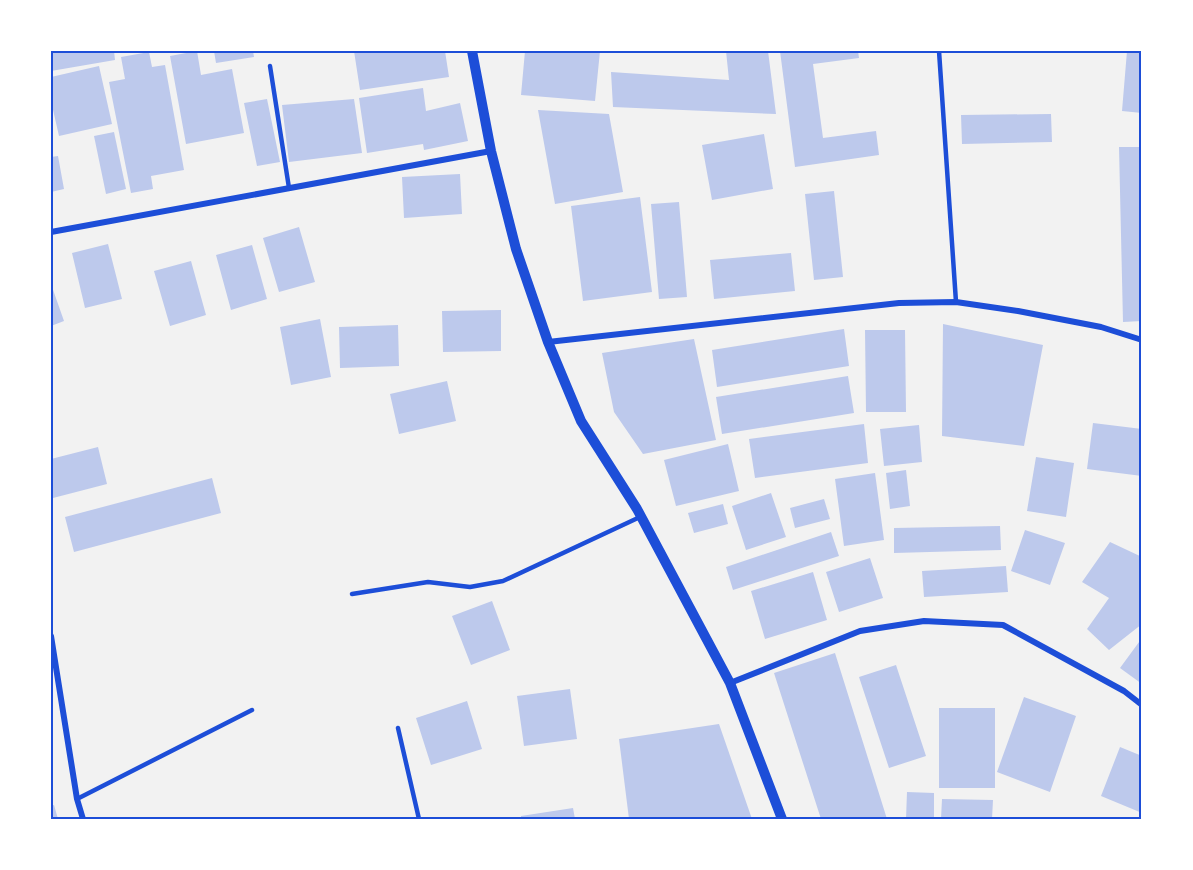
<svg xmlns="http://www.w3.org/2000/svg" width="1193" height="870" viewBox="0 0 1193 870" font-family="Helvetica,sans-serif">
	<rect width="100%" height="100%" fill="#f2f2f2"/>
	<path fill="#bdc9ec" d="M51,51h63l1,9 -64,11z
		M197,51l4,24 31,-6 12,64 -58,11 -16,-88z
		M214,51h39l1,6 -38,6z
		M354,51h91l4,26 -89,13z
		M525,51h75l-5,50 -74,-6z
		M726,51h42l8,63 -163,-7 -2,-35 118,8z
		M780,51h78l1,7 -46,6 10,74 53,-7 3,24 -84,12z
		M1127,51h15v62l-20,-2z
		M149,52l3,15 13,-2 19,105 -33,6 2,13 -22,4 -22,-111 16,-3 -4,-22z
		M99,66l13,58 -53,12 -8,-35v-24z
		M423,88l3,23 34,-8 8,38 -44,9 -1,-6 -56,9 -8,-55z
		M267,99l13,63 -23,4 -13,-63z
		M354,99l8,54 -73,9 -7,-57z
		M538,110l71,4 14,78 -68,12z
		M1051,114l1,28 -90,2 -1,-29z
		M114,132l12,57 -20,5 -12,-58z
		M764,134l9,55 -61,11 -10,-55z
		M1119,147h23v174l-19,1z
		M58,156l6,33 -13,3v-35z
		M460,174l2,40 -58,4 -2,-41z
		M834,191l9,86 -29,3 -9,-86z
		M640,197l12,95 -69,9 -12,-95z
		M679,202l8,95 -28,2 -8,-95z
		M299,227l16,55 -36,10 -16,-54z
		M108,244l14,55 -37,9 -13,-55z
		M252,245l15,54 -36,11 -15,-55z
		M791,253l4,38 -81,8 -4,-39z
		M191,261l15,54 -36,11 -16,-55z
		M51,284l13,37 -13,5z
		M501,310v41l-58,1 -1,-41z
		M320,319l11,58 -40,8 -11,-58z
		M943,324l100,21 -19,101 -82,-10z
		M398,325l1,41 -59,2 -1,-41z
		M844,329l5,37 -132,21 -5,-37z
		M865,330h40l1,82h-40z
		M694,339l22,101 -73,14 -29,-42 -12,-59z
		M848,376l6,37 -132,21 -6,-37z
		M447,381l9,40 -57,13 -9,-40z
		M1093,423l49,6v47l-55,-7z
		M864,424l4,39 -113,15 -6,-39z
		M919,425l3,37 -38,4 -4,-37z
		M728,444l11,47 -63,15 -12,-46z
		M98,447l9,37 -54,14 -2,-8v-31z
		M1036,457l38,6 -8,54 -39,-6z
		M906,470l4,36 -20,3 -4,-36z
		M875,473l9,67 -40,6 -9,-67z
		M212,478l9,35 -147,39 -9,-35z
		M771,493l15,44 -40,13 -14,-44z
		M824,499l6,20 -35,9 -5,-20z
		M723,504l5,20 -34,9 -6,-20z
		M1000,526l1,24 -107,3v-25z
		M1025,530l40,13 -15,42 -39,-14z
		M831,532l8,24 -106,34 -7,-23z
		M1110,542l32,15v67l-33,26 -22,-21 22,-31 -27,-16z
		M870,558l13,40 -44,14 -13,-40z
		M1006,566l2,26 -84,5 -2,-26z
		M813,572l14,48 -62,19 -14,-48z
		M492,601l18,49 -39,15 -19,-49z
		M1142,638v46l-22,-16z
		M835,653l52,166h-66l-47,-146z
		M896,665l30,91 -37,12 -30,-91z
		M570,689l7,50 -53,7 -7,-50z
		M1024,697l52,19 -26,76 -53,-20z
		M467,701l15,48 -51,16 -15,-47z
		M939,708h56v80h-56z
		M719,724l33,95h-123l-10,-80z
		M1120,747l22,9v57l-41,-17z
		M907,792l27,1v26h-28z
		M942,799l51,1 -1,19h-51z
		M54,805l4,14h-7v-13z
		M573,808l2,11h-54v-3z"/>
	<g fill="none" stroke-linecap="round" stroke-linejoin="round">
		<path stroke="#1d4ed8" stroke-width="4.5" d="M939,51l17,251
			M270,66l19,122
			M352,594l76,-12 42,5 33,-6 137,-64
			M398,728l21,91
			M77,799l175,-89"/>
		<path stroke="#1d4ed8" stroke-width="6" d="M51,232l440,-81
			M548,342l351,-39 57,-1 62,9 83,16 41,13
			M51,636l26,163 6,20
			M730,683l130,-52 64,-10 79,4 121,66 18,14"/>
		<path stroke="#1d4ed8" stroke-width="10" d="M472,51l19,100 25,98 32,93 33,79 56,88 93,174 52,136"/>
	</g>
	<rect width="1193" height="870" fill="none" stroke="#ffffff" stroke-width="105"/>
	<rect x="52" y="52" width="1088" height="766" fill="none" stroke="#1d4ed8" stroke-width="2"/>
</svg>
